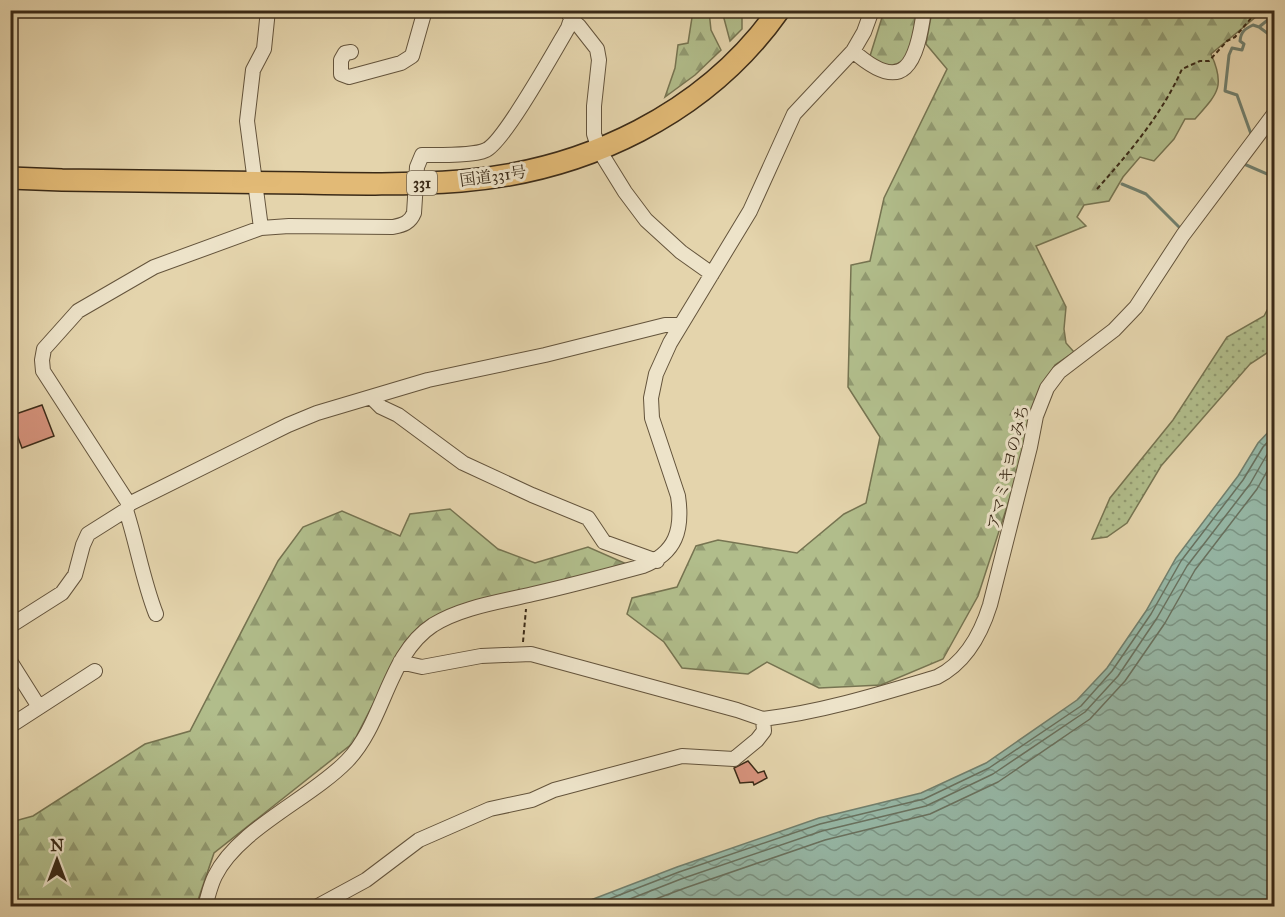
<svg xmlns="http://www.w3.org/2000/svg" width="1285" height="917" viewBox="0 0 1285 917" font-family="'IM FELL Great Primer','Noto Serif JP',serif">
	<defs>
		<pattern id="grass-dots" width="8" height="8" patternUnits="userSpaceOnUse" patternTransform="scale(1.5)"><rect width="8" height="8" fill="#b1bd8b"/><path d="M2 2h.1M6 6h.1" fill="none" stroke="#919a71" stroke-width="1.8" stroke-linecap="round"/></pattern>
		<pattern id="forest-firs" width="22" height="20" patternUnits="userSpaceOnUse" patternTransform="scale(1.5)"><rect width="22" height="20" fill="#b1bd8b"/><path d="M5 1l3.5 6h-7zM16 11l3.5 6h-7z" fill="#919a71"/></pattern>
		<pattern id="water-waves" width="16" height="10" patternUnits="userSpaceOnUse" patternTransform="scale(1.5)"><rect width="16" height="10" fill="#96b8a7"/><path d="M0 5q4-4 8 0t8 0" fill="none" stroke="#7b9687"/></pattern>
	</defs>
	<rect width="100%" height="100%" fill="#e4d4ac"/>
	<filter id="stains"><feTurbulence type="fractalNoise" baseFrequency=".00333" numOctaves="4"/><feColorMatrix values="0 0 0 0 .2 0 0 0 0 .09 0 0 0 0 .02 0 0 0 .5 -.17"/></filter>
	<radialGradient id="worn" r=".72"><stop offset=".6" stop-color="#630" stop-opacity="0"/><stop offset="1" stop-color="#630" stop-opacity=".3"/></radialGradient>
	<path fill="url(#grass-dots)" stroke="#767451" stroke-width="1.5" d="M1274,297v46l-4,8 -20,13 -89,102 -34,57 -20,14 -15,2 18,-41 63,-78 54,-83 37,-21z"/>
	<path fill="url(#forest-firs)" stroke="#767451" stroke-width="1.5" d="M693,11h16l2,19 10,20 -26,25 -30,22 10,-29 3,-23 10,-2z
		M722,11h19l1,1v17l-12,12z
		M884,11h34c-2,18 -7,40 -18,54l-14,2 -16,-11z
		M932,11h331l-52,43c15,33 6,40 -16,65h-10l-11,20 -20,22 -14,-4 -17,20 -14,24 -25,4 -7,12 9,9 -50,20 30,61 -2,22 2,14 8,9 -19,13 -11,19 -17,61 -49,151 -35,63 -62,26 -62,3 -52,-26 -19,12 -66,-6 -18,-26 -37,-28 5,-16 45,-11 19,-41 22,-6 79,13 47,-39 22,-11 14,-66 -32,-50 3,-122 19,-4 14,-63 63,-129 -21,-25z
		M450,509l48,40 37,14 53,-16 41,18 -159,38 -36,14 -29,25 -52,101 -139,110 -18,53h-185v-84l22,-6 112,-72 45,-13 88,-170 25,-34 39,-16 58,25 10,-22z"/>
	<path fill="url(#water-waves)" stroke="#717f6d" stroke-width="1.5" d="M1274,426v480h-699l102,-39 142,-49 102,-25 65,-30 91,-63 30,-32 39,-57 30,-53 62,-82 20,-33z"/>
	<g fill="none" stroke-linecap="round" stroke-linejoin="round">
		<path stroke="#68715f" stroke-width="1.5" d="M591,906l88,-34 141,-48 104,-25 65,-31 92,-62 31,-35 39,-57 30,-53 62,-81 20,-33 11,-12
			M612,906l69,-27 141,-48 104,-25 67,-32 92,-62 33,-36 39,-58 30,-52 63,-82 19,-33 5,-6
			M637,906l48,-18 140,-48 105,-26 68,-32 92,-63 35,-38 40,-58 30,-53 62,-81 17,-30"/>
		<path stroke="#717f6d" stroke-width="3" d="M1259,27l15,11
			M1251,134l-14,-39 -12,-4 4,-36 3,-7 10,2 2,-6 -4,-3c1,-10 5,-12 13,-16l6,2 10,-8 2,-9
			M1244,164l30,13
			M1122,184l24,10 35,35"/>
	</g>
	<path fill="#d7937d" stroke="#3a2a17" stroke-width="1.5" d="M42,405l12,31 -32,12 -12,-32z
		M748,761l10,12 6,-2 3,7 -13,7 -1,-3 -13,1 -6,-15z"/>
	<g fill="none" stroke-linecap="round" stroke-linejoin="round">
		<g stroke="#64543c" stroke-width="16">
			<path id="minor" d="M567,10l4,9 8,7 18,23 2,11 -5,46v28l5,16 26,42 21,28 35,32 31,22
				M853,51c52,46 64,11 71,-41
				M351,52l-6,1 -4,7v14l8,3 52,-14 11,-7 13,-46
				M261,228l-14,-107 6,-51 11,-21 4,-39
				M372,398l9,9 17,8 65,48 69,32 56,23 16,24 53,19
				M129,504l-86,-133 -1,-11 2,-11 34,-38 76,-44 107,-39 28,-2 104,1c10,-2 17,-4 21,-14l3,-46 5,-12c15,0 52,1 64,-5 18,-8 69,-100 82,-122l3,-9
				M126,510c11,34 17,71 30,104
				M10,626l52,-33 13,-18 8,-30 5,-11 38,-24 3,-6 159,-79 29,-12 111,-33 117,-25 120,-30h16
				M10,661l29,46
				M400,662l22,5 59,-11 50,-2 206,56 26,9
				M763,719c59,-7 117,-25 174,-42 28,-14 44,-43 53,-72l40,-158 6,-31 11,-28 12,-16 55,-42 22,-23 47,-72 91,-121
				M10,726l85,-55
				M205,906c3,-9 5,-20 10,-30 23,-47 95,-77 132,-115 38,-39 40,-106 86,-136 29,-18 67,-23 100,-31 36,-8 73,-18 110,-28 33,-13 40,-36 35,-70l-26,-78 -1,-20 5,-24 14,-31 80,-132 44,-97 59,-63 11,-19 8,-22
				M318,906l48,-26 53,-40 71,-31 42,-9 22,-10 128,-34 52,3 23,-19 7,-9 -1,-12"/>
		</g>
		<g stroke="#3a2a17" stroke-width="24">
			<path id="highway" d="M10,178l52,2c80,1 160,2 240,3 53,1 106,2 159,-2 124,-10 245,-67 318,-171"/>
		</g>
		<path stroke="#3a2a17" stroke-width="2" stroke-dasharray="4.5 3" stroke-linecap="butt" d="M1097,189c33,-37 65,-75 85,-120l18,-8h9l18,-20 8,-4 23,-27
			M523,642l3,-33"/>
		<use href="#minor" stroke="#ede3c9" stroke-width="14"/>
		<use href="#highway" stroke="#e2ba76" stroke-width="21"/>
	</g>
	<g text-anchor="middle" dominant-baseline="central" stroke-width="6" stroke-linejoin="round" paint-order="stroke">
		<rect fill="#ede3c9" stroke="#70624c" stroke-width="1.5" x="407" y="171" width="30" height="24" rx="4.5"/>
		<g font-size="15" font-weight="bold" fill="#3a2a17">
			<text x="422" y="183">331</text>
		</g>
		<g font-size="16" fill="#3a2a17" stroke="#ede3c9">
			<text transform="translate(493 176) rotate(-8)">国道331号</text>
			<text transform="translate(1008 467) rotate(-76)">アマミキヨのみち</text>
		</g>
	</g>
	<rect width="1285" height="917" fill="none" stroke="#e4d4ac" stroke-width="36"/>
	<rect x="12" y="12" width="1261" height="893" fill="none" stroke="#3a2a17" stroke-width="3"/>
	<rect x="18" y="18" width="1249" height="881" fill="none" stroke="#3a2a17" stroke-width="1.5"/>
	<g transform="translate(57 860)" stroke="#ede3c9" stroke-width="4.5" paint-order="stroke">
	<path d="M0-4.5L10 22L0 15L-10 22Z" fill="#3a2a17"/>
	<text y="-9" font-size="16" font-weight="bold" text-anchor="middle" fill="#3a2a17">N</text>
	</g>
	<rect width="100%" height="100%" filter="url(#stains)"/>
	<rect width="100%" height="100%" fill="url(#worn)"/>
</svg>
